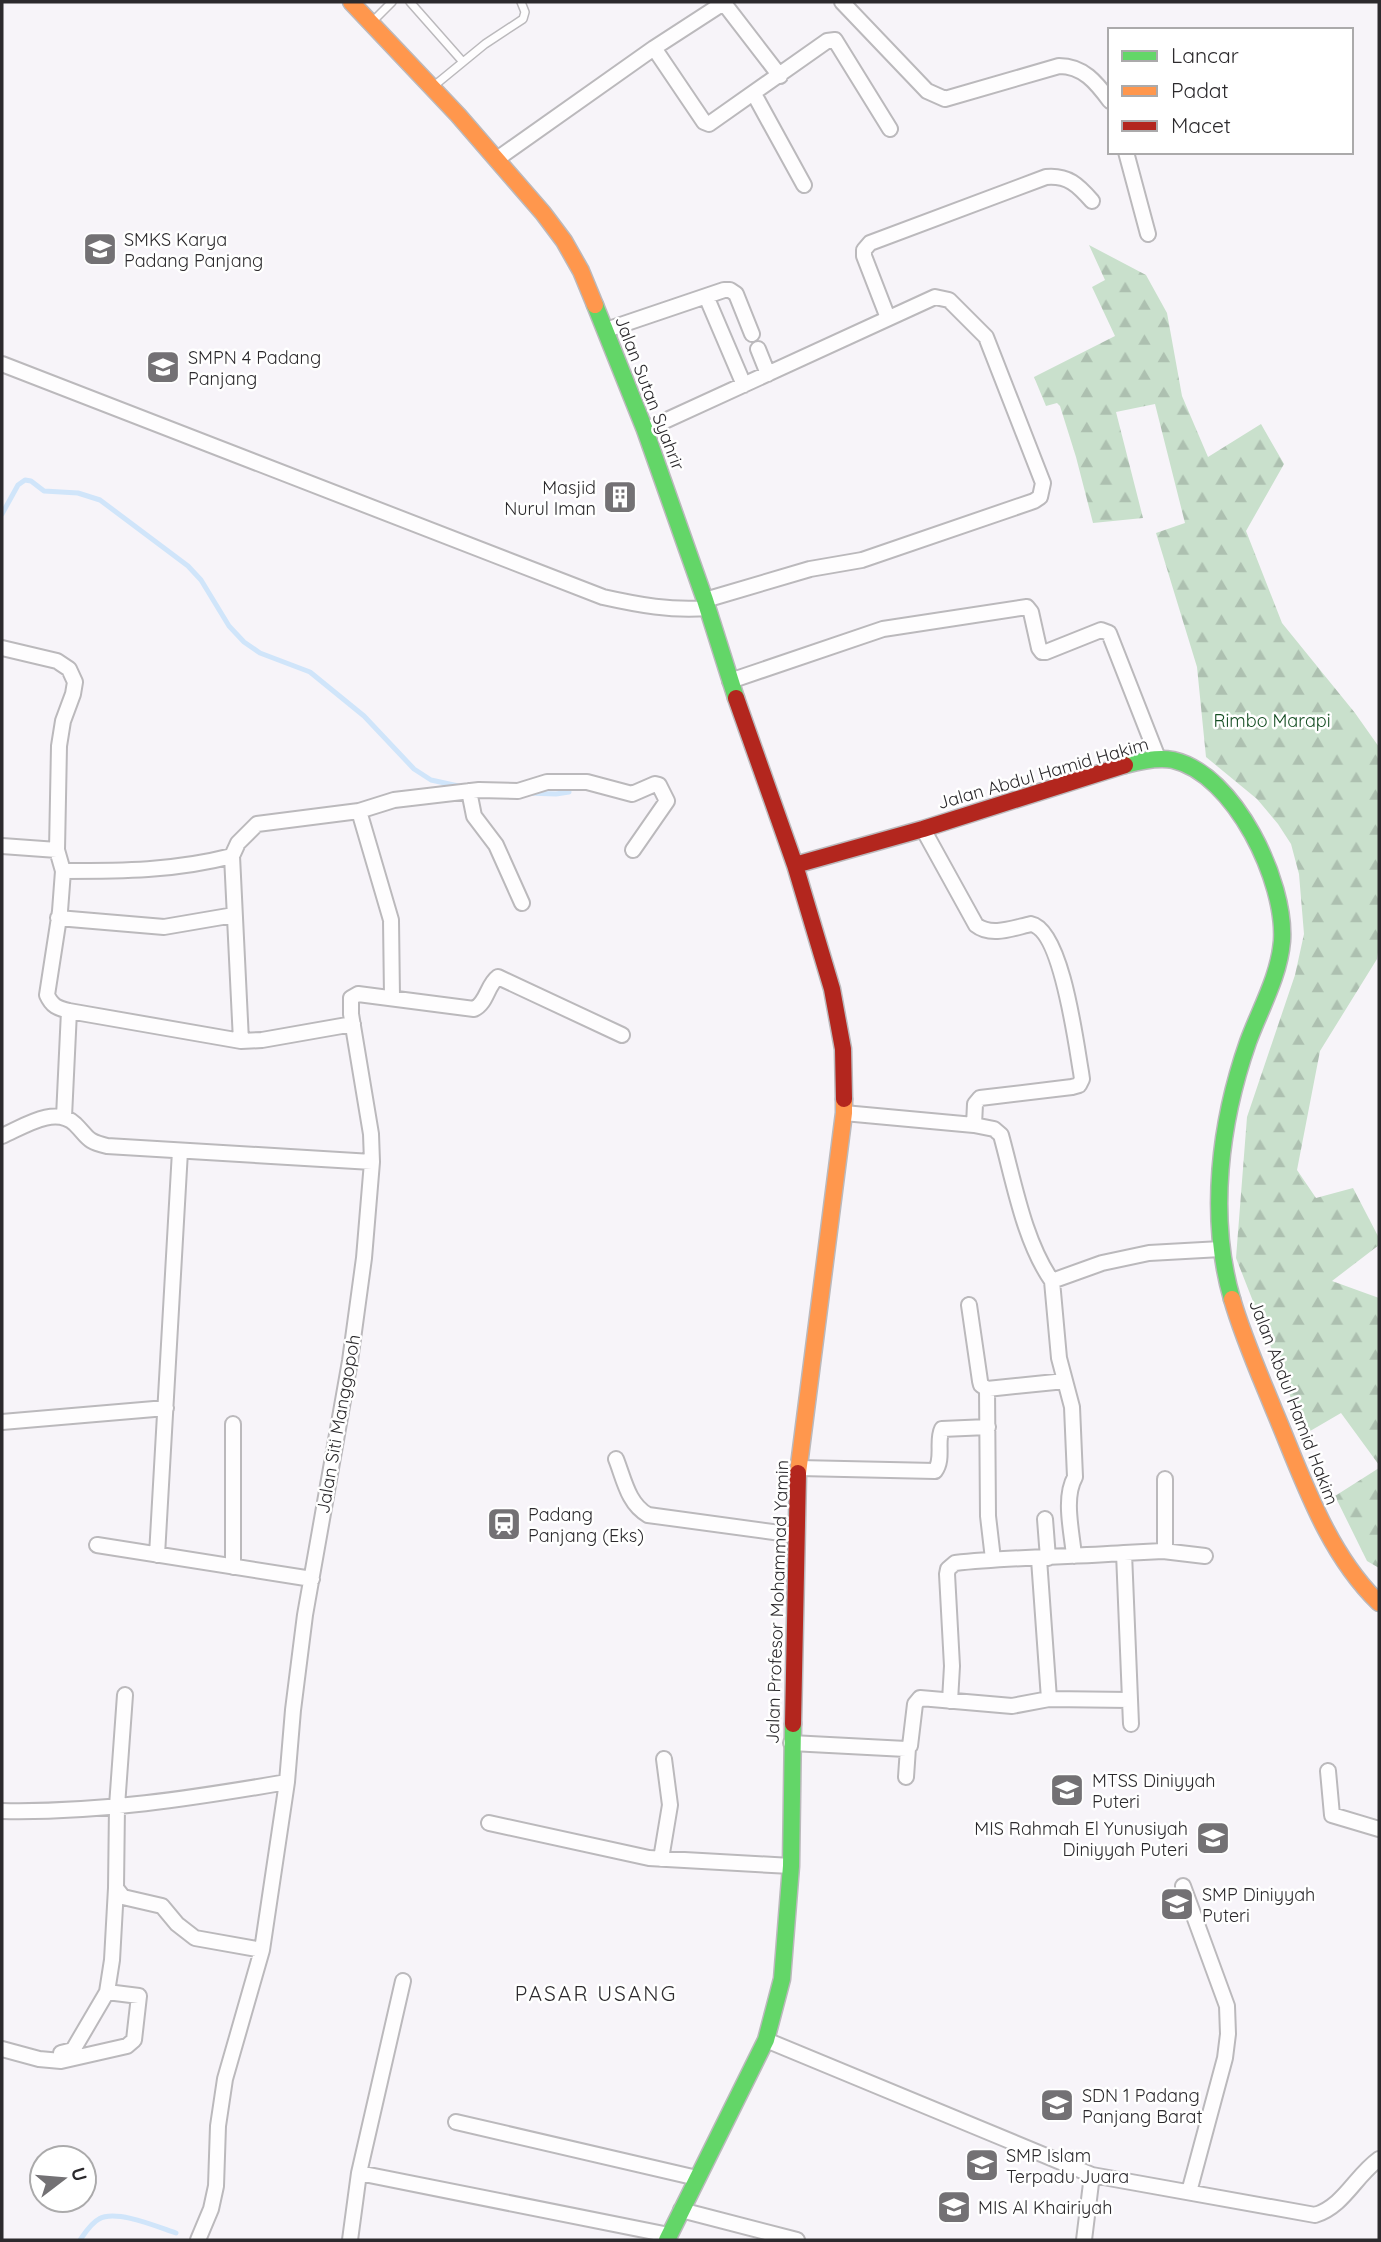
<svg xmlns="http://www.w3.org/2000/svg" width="1381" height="2242" viewBox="0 0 1381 2242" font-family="Quicksand,sans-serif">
	<defs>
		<pattern id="forest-firs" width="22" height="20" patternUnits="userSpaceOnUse" patternTransform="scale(1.75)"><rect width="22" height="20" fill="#c9e0cc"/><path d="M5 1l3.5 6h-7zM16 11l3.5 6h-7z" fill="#adc0b0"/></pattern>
	</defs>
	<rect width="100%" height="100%" fill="#f7f4f9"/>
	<path fill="url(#forest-firs)" d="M1089,245l57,30 21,38 15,83 26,61 53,-33 23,40 -38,67 36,92 73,90 24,34v199l-2,13 -57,92 -23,119 19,28 37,-10 26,50v7l-47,36 47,17v167l-38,-52 -36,21 -69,-176 11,-141 48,-142 9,-41 -5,-60 -8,-30 -13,-20 -21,-25 -51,-42 -9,-90 -41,-134 29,-10 -30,-119 -39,8 27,106 -50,5 -17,-66 -16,-51 -3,-3 -11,3 -12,-29 81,-41 -23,-49 13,-7z
		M1379,1468v100l-12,-7 -32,-65z"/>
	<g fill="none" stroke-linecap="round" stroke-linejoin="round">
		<path stroke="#d0e5fa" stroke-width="5" d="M2,514l16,-29 7,-5 6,1 13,10 34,2 22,7 88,66 13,14 28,46 15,16 16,11 50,19 54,44 50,53 17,11 32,7
			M527,793l29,1 13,-2
			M80,2240c5,-7 11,-17 19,-21 17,-10 59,8 77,14"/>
		<g stroke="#bbb9bc" stroke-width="10">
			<path id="lane" d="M410,2l53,60
				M374,20l18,-18
				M435,85l50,-41 38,-25 2,-7 -4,-10"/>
		</g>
		<g stroke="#bbb9bc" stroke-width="18">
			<path id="street" d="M723,2l57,74
				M842,2l85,89 18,8 114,-33c24,0 37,16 51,35
				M654,48l50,74 5,2 118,-83 8,-1 55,89
				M754,94l50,91
				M1126,152l22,82
				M497,159l157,-111 71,-46
				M706,296l38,89
				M888,318l-24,-62v-6l6,-7 176,-66c22,-2 32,8 46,24
				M606,330l118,-40h6l6,4 16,40
				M758,349l10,25
				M2,364l601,233c36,8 68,14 105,11
				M645,430l290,-133 14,3 37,37 57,146 -3,14 -6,4 -172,59 -52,9 -105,31
				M2,648l55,13 12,8 6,13 -2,12 -10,27 -4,25 -2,104 6,21 -3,40 -13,84c5,11 10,13 22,16l172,30 21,-1 91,-16
				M730,681l153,-52 144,-22 4,5 8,36 3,4h4l55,-22 8,3 49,125
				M469,791l5,25 22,29 26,58
				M359,811l35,-11 85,-10 39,1 29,-9h40l45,12 23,-10 4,1 8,16 -34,49
				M923,829l53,96c15,12 37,3 55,-1 31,6 45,120 50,148l1,7 -3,6 -7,2 -92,11 -5,6 -1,21
				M2,846l55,4
				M232,856l9,185
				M63,871c59,0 111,0 169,-15l6,-13 19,-19 102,-13 32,109 1,77
				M58,918l106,9 70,-12
				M844,1113l130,12 20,4 7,6c13,47 23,106 51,146l7,77 13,49 3,70c-12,21 -3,55 -1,79
				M64,1117l5,-106
				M2,1136c21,-9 53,-31 73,-12 14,14 11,17 32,22l265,16
				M1052,1281l50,-18 47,-10 72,-4
				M969,1305l11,76 1,4 6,4 1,127 5,43
				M987,1389l78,-8
				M2,1422l164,-14
				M616,1459c8,20 12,45 32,56l147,20
				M799,1468l136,3c9,-12 1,-30 7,-42l46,-2
				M1165,1479v72
				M1045,1519l3,39
				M97,1545l215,34
				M1124,1553l39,-2 42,5
				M157,1555l23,-404
				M1039,1559l10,140
				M233,1567v-143
				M125,1695l-8,111 -1,82 7,9 39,9 15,18 18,14 67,12
				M950,1701l2,-35 -5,-92 1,-5 7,-6c56,-6 113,-6 169,-10l7,171
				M791,1743l115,6 4,-3 5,-42 5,-6 92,8 37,-7 81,1
				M1328,1771l4,44 47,14
				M906,1777l2,-29
				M2,1811c95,2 192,-13 285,-29
				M489,1823l160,35 142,8
				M661,1859l9,-54 -6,-46
				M1183,1886l44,120 1,28 -3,24 -36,134
				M766,2040l326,135 223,40c29,-9 40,-39 64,-56
				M2,2049l37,10 22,2 66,-15 7,-6 5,-44 -32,-4 5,-32 4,-72
				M61,2053l12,-3 34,-58
				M456,2122l241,56
				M359,2173l310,62
				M681,2210l116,30
				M198,2240l13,-31 5,-23 2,-60 7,-47 37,-129 25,-168 6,-72 12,-95 45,-254 14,-103 8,-96 -1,-28 -20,-120v-16l7,-4 116,15c13,-6 13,-24 24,-32l124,58
				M350,2240l9,-67 44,-192
				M1084,2240l8,-65"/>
		</g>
		<g stroke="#bbb9bc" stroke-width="19">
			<path id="fast" d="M595,305l50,125 60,170 31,98
				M1125,765c15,-4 32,-8 48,-5 62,14 113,122 109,181 -3,36 -22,68 -34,101 -28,80 -40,174 -16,257
				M667,2240l99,-200 16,-61 9,-113 2,-142"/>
		</g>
		<g stroke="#bbb9bc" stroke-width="19">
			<path id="slow" d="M351,2l107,113 85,98 21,28 17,30 14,34
				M1232,1299c11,38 27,74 42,111 28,66 52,142 105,193
				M798,1473l46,-360v-14"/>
		</g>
		<g stroke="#bbb9bc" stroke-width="19">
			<path id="jam" d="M736,698l59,167 37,124 11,60 1,50
				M795,865l128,-36 202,-64
				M793,1724l5,-251"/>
		</g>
		<use href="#lane" stroke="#fefdfe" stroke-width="7"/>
		<use href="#street" stroke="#fefdfe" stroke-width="14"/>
		<use href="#fast" stroke="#63d668" stroke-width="16"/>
		<use href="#slow" stroke="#ff974d" stroke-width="16"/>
		<use href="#jam" stroke="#b3261e" stroke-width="16"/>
	</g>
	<defs>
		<g id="school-square" transform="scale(1.75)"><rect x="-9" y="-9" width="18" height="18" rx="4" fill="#737174" stroke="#fff"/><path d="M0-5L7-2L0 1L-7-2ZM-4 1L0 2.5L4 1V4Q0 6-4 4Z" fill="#fff"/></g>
		<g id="building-square" transform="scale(1.75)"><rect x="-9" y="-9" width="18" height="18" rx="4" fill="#737174" stroke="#fff"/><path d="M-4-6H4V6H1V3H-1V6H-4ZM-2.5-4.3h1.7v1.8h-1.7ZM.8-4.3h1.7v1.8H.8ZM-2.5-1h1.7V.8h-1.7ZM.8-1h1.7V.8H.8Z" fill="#fff"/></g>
		<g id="station-square" transform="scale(1.75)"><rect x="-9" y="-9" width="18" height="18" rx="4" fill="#737174" stroke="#fff"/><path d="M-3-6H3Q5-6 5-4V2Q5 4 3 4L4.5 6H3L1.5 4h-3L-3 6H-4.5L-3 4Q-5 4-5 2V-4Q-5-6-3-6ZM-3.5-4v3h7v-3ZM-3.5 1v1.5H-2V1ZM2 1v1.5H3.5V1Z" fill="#fff"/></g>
	</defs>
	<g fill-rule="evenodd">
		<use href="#school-square" x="100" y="249"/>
		<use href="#school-square" x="163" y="367"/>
		<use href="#building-square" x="620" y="497"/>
		<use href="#station-square" x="504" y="1524"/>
		<use href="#school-square" x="1067" y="1790"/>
		<use href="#school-square" x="1213" y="1838"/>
		<use href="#school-square" x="1177" y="1904"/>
		<use href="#school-square" x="1057" y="2105"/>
		<use href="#school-square" x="982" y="2165"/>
		<use href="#school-square" x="954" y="2207"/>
	</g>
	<g text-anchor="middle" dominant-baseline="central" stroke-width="5" stroke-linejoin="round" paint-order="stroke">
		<g font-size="18" fill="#2c2a2d" stroke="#fff" text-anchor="start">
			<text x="124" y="239">SMKS Karya<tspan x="124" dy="21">Padang Panjang</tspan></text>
			<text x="188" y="357">SMPN 4 Padang<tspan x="188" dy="21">Panjang</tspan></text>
			<text x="596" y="487" text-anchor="end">Masjid<tspan x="596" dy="21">Nurul Iman</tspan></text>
			<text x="528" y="1514">Padang<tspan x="528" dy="21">Panjang (Eks)</tspan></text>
			<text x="1092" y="1780">MTSS Diniyyah<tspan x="1092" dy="21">Puteri</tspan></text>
			<text x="1188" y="1828" text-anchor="end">MIS Rahmah El Yunusiyah<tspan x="1188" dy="21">Diniyyah Puteri</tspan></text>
			<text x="1202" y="1894">SMP Diniyyah<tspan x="1202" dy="21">Puteri</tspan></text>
			<text x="1082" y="2095">SDN 1 Padang<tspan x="1082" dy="21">Panjang Barat</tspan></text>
			<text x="1006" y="2155">SMP Islam<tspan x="1006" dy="21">Terpadu Juara</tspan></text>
			<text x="978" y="2207">MIS Al Khairiyah</text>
		</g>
		<g font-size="18" fill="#2c2a2d" stroke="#fff">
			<text transform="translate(650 393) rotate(69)">Jalan Sutan Syahrir</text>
			<text transform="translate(1043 773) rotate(-16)">Jalan Abdul Hamid Hakim</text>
			<text transform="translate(1294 1402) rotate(69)">Jalan Abdul Hamid Hakim</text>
			<text transform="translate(338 1424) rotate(-80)">Jalan Siti Manggopoh</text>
			<text transform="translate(777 1602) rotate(-88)">Jalan Profesor Mohammad Yamin</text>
		</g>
		<g font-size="18" fill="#154e23" stroke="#fff">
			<text x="1272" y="720">Rimbo Marapi</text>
		</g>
		<g font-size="21" letter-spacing="2" fill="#2c2a2d" stroke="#fff">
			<text x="596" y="1993">PASAR USANG</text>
		</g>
	</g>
	<rect width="1381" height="2242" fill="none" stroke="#2c2a2d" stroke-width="7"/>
	<rect x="1108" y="28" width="245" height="126" fill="#ffffff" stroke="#abaaab" stroke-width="2"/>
	<rect x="1122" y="51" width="35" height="10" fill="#63d668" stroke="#abaaab" stroke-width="2"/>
	<text x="1171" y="63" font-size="21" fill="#2c2a2d">Lancar</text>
	<rect x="1122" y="86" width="35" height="10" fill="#ff974d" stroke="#abaaab" stroke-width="2"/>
	<text x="1171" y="98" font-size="21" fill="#2c2a2d">Padat</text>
	<rect x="1122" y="121" width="35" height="10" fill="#b3261e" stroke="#abaaab" stroke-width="2"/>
	<text x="1171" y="133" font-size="21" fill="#2c2a2d">Macet</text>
	<g transform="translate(63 2179) rotate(74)"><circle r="33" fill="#ffffff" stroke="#abaaab" stroke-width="2"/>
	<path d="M0-5L12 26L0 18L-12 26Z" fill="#737174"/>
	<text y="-10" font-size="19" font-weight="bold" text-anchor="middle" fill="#2c2a2d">U</text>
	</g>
</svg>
